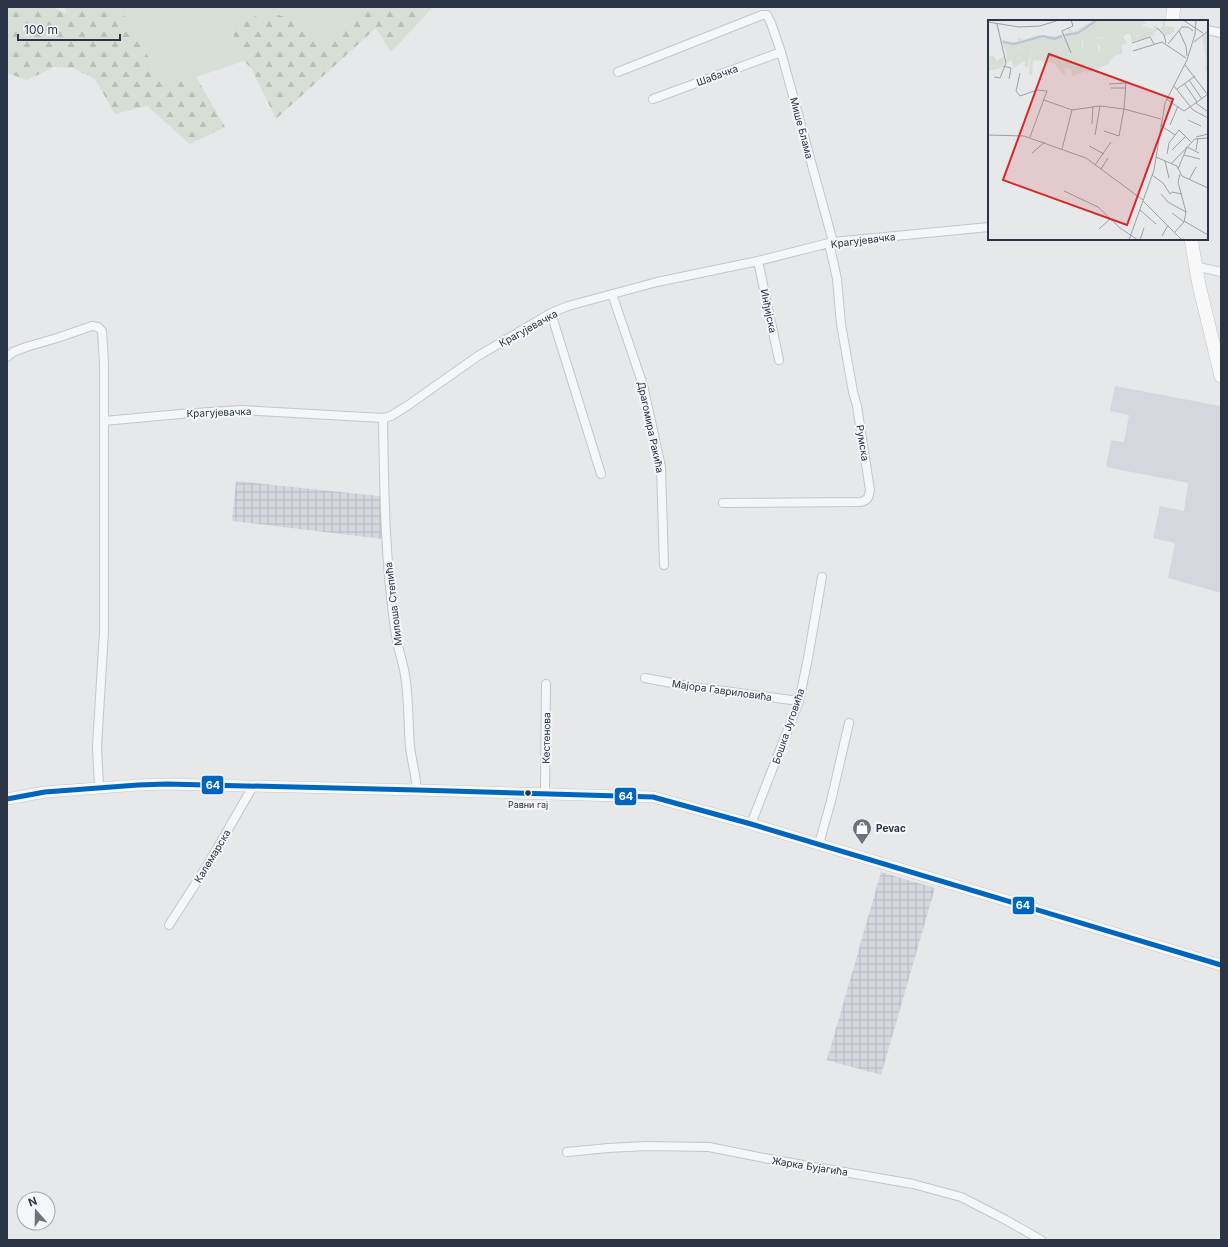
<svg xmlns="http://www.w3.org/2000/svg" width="1228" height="1247" viewBox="0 0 1228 1247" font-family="Inter,sans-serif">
	<defs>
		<pattern id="industrial-grid" width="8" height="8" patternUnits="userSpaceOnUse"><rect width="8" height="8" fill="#d4d7dd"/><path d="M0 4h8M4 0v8" fill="none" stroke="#b6b9bf"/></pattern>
		<pattern id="forest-firs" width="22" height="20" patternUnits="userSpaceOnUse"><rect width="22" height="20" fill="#d6ded6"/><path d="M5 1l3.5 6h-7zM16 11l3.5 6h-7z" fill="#b8bfb9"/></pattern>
	</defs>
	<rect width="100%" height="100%" fill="#e6e8ea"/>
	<path fill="#d4d7dd" d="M1115,386l105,20 1,5v182l-53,-15 7,-35 -22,-5 7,-32 24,5 4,-28 -82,-16 5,-27 13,2 5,-27 -19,-4z"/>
	<path fill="url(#industrial-grid)" d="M236,481l144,15 3,43 -151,-18z
		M881,872l54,16 -54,187 -54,-15z"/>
	<path fill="url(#forest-firs)" d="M7,7h44l15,6 -2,-6h55l45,76 32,-6 29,50 -35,17 -43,-38 -32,8 -20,-35 -22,-11 -19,-1 -27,13 -20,-7z
		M363,7h70l-42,45 -15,-24 -100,91 -24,-50 -8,-8 -13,-32 15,-21 14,11 13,-5 21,4 29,22 43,-29z"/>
	<path fill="#d6ded6" d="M119,7h244l3,4 -43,29 -29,-22 -21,-4 -13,5 -14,-11 -15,21 13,32 -48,16 -32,6z"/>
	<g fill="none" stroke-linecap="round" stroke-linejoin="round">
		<g stroke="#c4c6c8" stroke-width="10">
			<path id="street" d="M1207,30l14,3
				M618,72l144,-57h5l4,8 10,29 52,190
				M653,99l128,-47
				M758,261l21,99
				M1195,266l26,6
				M612,294l31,91 18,82 3,98
				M551,313l50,161
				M7,357l6,-5 13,-5 31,-9 35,-12 6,1 4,4 2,32v269l-7,114 2,42
				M383,418c1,73 2,146 13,218 2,13 7,26 9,39 4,24 3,48 5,72 2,15 6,29 7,43
				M104,421l76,-7 62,-4 141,8 8,-2 16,-10 71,-50 73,-43 17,-7 89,-24 101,-21 75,-19 156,-15
				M723,503l138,-1c7,-2 8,-5 9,-12l-13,-84 -4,-14 -12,-68 -4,-45 -8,-36
				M645,678l48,9 106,14
				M545,793l1,-109
				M751,824l48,-123 9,-43 14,-81
				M819,844l12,-43 18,-78
				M169,925l38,-59 38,-66 6,-10 1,-4
				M567,1152l41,-4 38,-2 63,1 60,12 144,25 48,13 45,23 35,20"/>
		</g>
		<g stroke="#c4c6c8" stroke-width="12">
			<path id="secondary" d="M7,799l38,-7 93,-7 29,-1 250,6 236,7 98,27 470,141"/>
		</g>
		<g stroke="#c2c5c8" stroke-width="14">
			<path id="primary" d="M1172,21l2,-14
				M1191,239l8,46 22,91"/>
		</g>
		<use href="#street" stroke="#f5f6f7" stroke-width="8"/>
		<use href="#secondary" stroke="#f8f8f8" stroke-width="11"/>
		<use href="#primary" stroke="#f8f8f8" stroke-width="13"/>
		<g stroke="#f4f6f9" stroke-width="8">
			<path id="bus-1" d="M7,799l38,-7 93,-7 29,-1 250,6 236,7 98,27 470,141"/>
		</g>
		<use href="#bus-1" stroke="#0065bd" stroke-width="5"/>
	</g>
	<defs>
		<g id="shop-pin" transform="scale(1)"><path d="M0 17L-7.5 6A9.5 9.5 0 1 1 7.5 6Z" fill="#6c737f" stroke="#f4f6f9"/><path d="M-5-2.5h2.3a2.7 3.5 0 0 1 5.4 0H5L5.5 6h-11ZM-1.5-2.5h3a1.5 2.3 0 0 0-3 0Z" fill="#fff"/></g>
	</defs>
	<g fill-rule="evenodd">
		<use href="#shop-pin" x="862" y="828"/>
	</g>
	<circle fill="#2b3445" stroke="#f4f6f9" stroke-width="1.5" cx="528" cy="793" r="3.5"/>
	<g text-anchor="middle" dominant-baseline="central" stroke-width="4" stroke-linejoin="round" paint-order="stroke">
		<g font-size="9" fill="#2b3445" stroke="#f4f6f9">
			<text x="528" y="804">Равни гај</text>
		</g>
		<g font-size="10" fill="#2b3445" stroke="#f4f6f9">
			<text transform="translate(717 75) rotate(-20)">Шабачка</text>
			<text transform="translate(802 128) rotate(75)">Мише Блама</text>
			<text transform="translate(863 240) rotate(-7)">Крагујевачка</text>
			<text transform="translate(769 311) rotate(78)">Инђијска</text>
			<text transform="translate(528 328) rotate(-29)">Крагујевачка</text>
			<text transform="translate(219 412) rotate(-2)">Крагујевачка</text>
			<text transform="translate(651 427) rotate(78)">Драгомира Ракића</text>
			<text transform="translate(863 443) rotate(81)">Румска</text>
			<text transform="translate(393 604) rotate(-97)">Милоша Степића</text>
			<text transform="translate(722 690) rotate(8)">Мајора Гавриловића</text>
			<text transform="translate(788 726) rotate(-71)">Бошка Југовића</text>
			<text transform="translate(546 738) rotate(-89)">Кестенова</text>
			<text transform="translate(212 856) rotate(-59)">Калемарска</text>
			<text transform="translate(810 1166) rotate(9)">Жарка Бујагића</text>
		</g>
		<g font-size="10" font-weight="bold" fill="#2b3445" stroke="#f4f6f9" text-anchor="start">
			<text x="876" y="828">Pevac</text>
		</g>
	</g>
	<g transform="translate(988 20)">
		<rect width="220" height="220" fill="#e6e8ea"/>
		<path d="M147,0h8l3,3 -6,3 16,9h-21l-7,-8 3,-5 7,2z" fill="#d6ded6"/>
		<path d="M106,0h10v9l8,5 11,2 4,8 -5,1v9l-8,2 -6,8 -21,9 -1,-2 -14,5 -1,-11 7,1 6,-4 15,-2 1,-13 4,-3v-6l-2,-1 -9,2 -11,-10 -4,4 -1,10 -7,2 -4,-9 -10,3 -10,-2 -35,7 -9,-1 -1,-4 10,3h6l1,-5 5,3 14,-5 18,1 13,-3v-6l6,5zM142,0h5l3,4 -2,2 -5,-4 -2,2 4,10 4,2 13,-2 1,2 -20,6v-6l-6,-10zM173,0h5l-1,6 9,1 1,5 -10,4 -6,-6 -7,3 -13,-8 14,4 2,-4 5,4 3,-4zM100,18l3,11 -8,3v-12zM74,25h4l2,11 -8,2 7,17h-4l-9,-12 -16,-3 -5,1 -1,14h-3l2,-27 -3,19h-3v-6l-12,7 -2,-13 4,7 4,-1 -1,-4 8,-2 -8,-9h16v12l12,-9 -6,-3 11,1 4,10v-9l3,-1 5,4zM5,35l4,6 7,-5 1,6 -4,6 -13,3v-13z" fill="#d6ded6"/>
		<path d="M116,0h26l-5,6 4,7 -6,3 -11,-2 -8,-5zM103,5l1,14 12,-1v6l-4,3 -3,-3 -6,5 -3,-11 -5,2 -2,5 -4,-2 -2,-9zM78,16l4,9h-8l1,6 -5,-4 -3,1v10l-3,-4 -1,-7 -10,-1 5,3 1,7 -8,-2 -5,4v-12h-16v3l9,-1 1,7 -10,2 1,4 -4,2 -3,-6v3l-6,2 1,-9 -5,-10 14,1 19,-6 11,-1 10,2z" fill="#d6ded6"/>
		<path d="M220,12v38l-3,1 1,-11 -4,-25z" fill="#d6ded6"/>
		<path d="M93,22l2,10 14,-8 5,17 -18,1 1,6 -5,2 -7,-6 -2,5 -9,-1 -2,-10 8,-2 -2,-11z" fill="#d6ded6"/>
		<path fill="none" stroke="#b4c4d5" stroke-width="2" d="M77,15l13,-2 19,-13M15,22l11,2 29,-8 12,3 7,-3"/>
		<path fill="none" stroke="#9ba0a8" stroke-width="1" d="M83,0l2,6 -11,5 9,22M195,0l20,13M0,2l31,5 21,-1 19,-6M169,8l7,7 2,8M191,11l7,15 1,10M206,22l14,-11M144,23l18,-6 4,7M180,24l14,-17h6l5,4M145,31l29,-9 24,16M197,45l23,30M15,46l8,2 -2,11M32,53l-4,18 4,5 17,-6 10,1 -17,46M6,57l6,1 6,-15 -9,-39M201,60l13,19M196,63l13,19M121,64l17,-1 -2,26M186,66l19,24 15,8M123,68h15M189,69l18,-13M178,79l18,12 6,-4M56,80l28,10 28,-4 24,3 37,10M208,83l12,9M202,87l18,-13M200,100l13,6M104,104l1,-18M172,105l15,10M182,105l8,-19M116,111l15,5 5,-27M0,115l36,1 62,22 57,42M107,115l5,-29M208,117l12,-3M101,126l15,8M74,129l10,-39M184,130l14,-14M208,130l2,-12M44,133l13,-11M179,134l2,-11 10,-13 12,12M196,135l16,4M168,137l21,9 5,10 26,12M177,141l4,17M183,144l24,-25 13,-1M107,145l16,-23M113,149l7,-11M190,149l9,-22 12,6M164,155l11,8 7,11 2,-2 10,2M201,160l7,-13M76,171l34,16 22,21 18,12M173,174l7,8 18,10M155,181l39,39M152,190l16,14M184,193l12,9M196,201l24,14M111,209l11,-10M187,212l9,-10 2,-10 -8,-30 2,-8M174,216l6,-11M141,220l25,-70 11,-67 22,-43 8,-26 1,-14M152,220l4,-12"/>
		<path fill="#d62828" fill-opacity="0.15" stroke="#d62828" stroke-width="2" d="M61,34l124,45 -46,126 -124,-45z"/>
		<rect width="220" height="220" fill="none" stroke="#2b3445" stroke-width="2"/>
	</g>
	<g stroke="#f4f6f9" stroke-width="1.5">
		<rect x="201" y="775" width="23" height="20" rx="4" fill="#0065bd"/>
		<rect x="614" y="787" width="23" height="19" rx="4" fill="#0065bd"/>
		<rect x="1012" y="896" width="23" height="19" rx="4" fill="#0065bd"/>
	</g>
	<g font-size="11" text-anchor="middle" font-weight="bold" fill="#fff">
		<text x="213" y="789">64</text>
		<text x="626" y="800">64</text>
		<text x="1023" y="909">64</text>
	</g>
	<rect width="1228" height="1247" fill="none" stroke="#2b3445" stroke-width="16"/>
	<g transform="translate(36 1211) rotate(340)"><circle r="19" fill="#f4f6f9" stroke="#a4a8b1"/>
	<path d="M0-3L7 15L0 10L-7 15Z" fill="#6c737f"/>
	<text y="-6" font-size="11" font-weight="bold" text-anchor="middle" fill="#2b3445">N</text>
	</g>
	<path d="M18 34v6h102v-6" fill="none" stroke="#2b3445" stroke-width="2"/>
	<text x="24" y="34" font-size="12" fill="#2b3445" stroke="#f4f6f9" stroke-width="3" paint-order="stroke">100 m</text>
</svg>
